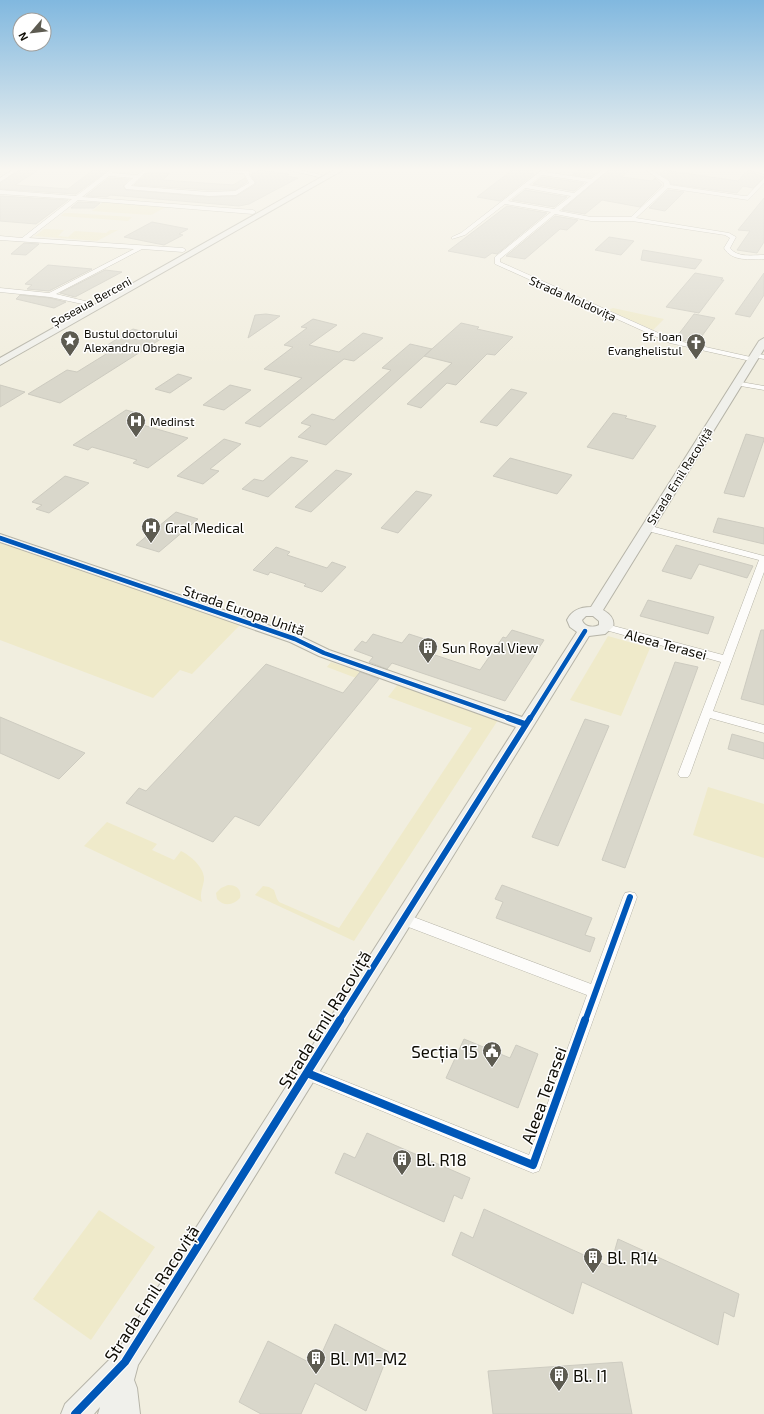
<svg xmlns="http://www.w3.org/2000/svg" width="764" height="1414" viewBox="0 0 764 1414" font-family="'Exo 2',sans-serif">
	<rect width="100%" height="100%" fill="#f1eedf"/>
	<path fill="#efeaca" d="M103,202l63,5 -15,8 -59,-4z
		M64,213h7l61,4 -4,4 -67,-5z
		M44,229l20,1 -6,6 10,1 7,-6 31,2 4,-3h8l-21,11 -62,-5z
		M613,308l51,11 -11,11 -45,-20z
		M0,542l240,83 -48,49 -12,-4 -27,28 -153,-58z
		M608,636l42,12 -29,68 -51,-16z
		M331,662l29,10 -4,6 -29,-11z
		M398,684l100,36 -144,221 -99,-46 8,-9 6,1 5,3 3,9 2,3 60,26 133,-200 -84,-31z
		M708,787l56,17v54l-71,-23z
		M107,822l50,22 -5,6 22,10 7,-9c10,5 24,17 23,29 -1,8 -5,13 -2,22l-118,-56z
		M228,885c8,0 14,4 12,13 -6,7 -16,9 -23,1l-1,-6 5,-5z
		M99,1210l56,37 -64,93 -58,-41z"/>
	<path fill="#d9d7cb" stroke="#cdcbc0" d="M19,170h19l-23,15 53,4 25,-19h15l-32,24 -76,-5v-6z
		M259,170l30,4 -3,2 12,2 -49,26 -10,2 -129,-11 -3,2 -21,-1 23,-18 20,1 -6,7 3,4 83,7 27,-1 20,-12 -5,-9z
		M512,170h21l-5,3 6,1 -34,27 -23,-4z
		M578,170h23l-10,7 -19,-2z
		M609,170h21l-8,7 30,4 3,-3 7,7 -22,22 -38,-7 -17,14 -23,-4z
		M664,170l74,11 9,-10 17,6 -11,11 -10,-2 -6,7 -66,-9 -1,-4 -10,-6z
		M148,172l22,1 -7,7 70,5 12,-7 2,4 -12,8h-26l-75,-5z
		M542,177l42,6 -10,8 -41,-7z
		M525,190l42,7 -13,10 -42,-7z
		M668,190l16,2 -19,19 -16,-3z
		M0,196l68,4 -32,24 -36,-3z
		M764,198v44l-7,11 -20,-3 13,-19 -12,-1z
		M78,202l22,1 -6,5h-23z
		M507,206l40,7 -50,41 -5,-1 -7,5 -37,-7z
		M555,216l23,4 -11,10 -7,-1 -35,30 -19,-3z
		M152,222l36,7 -9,5 4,1 -19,10 -40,-8z
		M609,237l25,4 -13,14 -26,-5z
		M24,243l15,1 -13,11 -15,-1z
		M643,250l59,10 -7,9 -54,-9z
		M48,265l44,4 -43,22 -22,-2 5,-4 -7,-1z
		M105,270l17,2 -47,25 -15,-4z
		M695,273l28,5 -2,2h3l-25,33 -33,-6z
		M764,273v22l-14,22 -15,-3z
		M20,295l30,3 16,4 -12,6 -38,-9z
		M266,314l14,2 -32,22 7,-23z
		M694,314l21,4 -16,22 -8,-2 -6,3 -10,-2z
		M313,319l24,6 -28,20 30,7 24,-19 20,5 -29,23 -10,-2 -84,68 -15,-4 57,-45 -38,-9 29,-22 -9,-2 23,-17 -6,-1z
		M461,323l18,4 -2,2 36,8 -18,18 -8,-1 -31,31 -9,-2 -26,25 -14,-4 45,-41 -28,-7z
		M133,329l31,8 -104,66 -32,-9 39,-24 10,2 34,-21 -10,-2z
		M410,344l22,5 -106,96 -28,-8 13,-11 -10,-3 11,-9 22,6 57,-50 -9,-2z
		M178,374l14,4 -22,15 -15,-4z
		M0,385l25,7 -25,15z
		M230,385l21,5 -27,20 -21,-5z
		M511,389l16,4 -30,33 -17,-4z
		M126,410l15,4 -12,7 59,17 -40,30 -15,-5 4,-3 -45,-13 -4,3 -15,-5z
		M613,413l14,3 -2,2 31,8 -23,33 -46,-12z
		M746,434l18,4v2l-20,57 -20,-4z
		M224,439l17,5 -31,25 9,2 -16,13 -26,-8z
		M291,457l17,4 -40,36 -26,-8 12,-10 9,2z
		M510,458l62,17 -15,19 -64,-18z
		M336,470l16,4 -41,38 -16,-5z
		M65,476l24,7 -40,30 -13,-4 6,-4 -10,-3z
		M416,491l16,4 -34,38 -17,-5z
		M176,512l22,7 -39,33 -23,-7z
		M718,518l46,10v16l-51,-12z
		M676,545l77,21 -6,12 -48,-14 -8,15 -29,-8z
		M276,547l14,5 -3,3 40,13 5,-6 14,5 -24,25 -18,-6 2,-2 -36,-12 -2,3 -15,-5z
		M648,600l66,17 -6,17 -68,-18z
		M512,630l32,10 -39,61 -113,-38 -5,6 -18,-7 4,-5 -19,-7 8,-9 4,2 7,-9 29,9 7,-9 28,9 -8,10 51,17 23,-33 3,1z
		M761,630h3v75l-23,-6z
		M675,662l23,5 -73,201 -23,-8z
		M266,664l77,29 17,-21 19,7 -120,147 -24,-10 -22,26 -87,-39 13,-15 7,3z
		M0,717l85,36 -26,26 -59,-26z
		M585,719l24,7 -51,120 -26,-9z
		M732,734l32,9v16l-36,-10z
		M502,885l90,33 -7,17 10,3 -5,14 -94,-34 7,-16 -8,-3z
		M464,1039l46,19 6,-13 22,9 -20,54 -72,-30z
		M367,1133l103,45 -8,21 -8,-4 -10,27 -109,-49 9,-20 11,5z
		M484,1209l126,58 8,-28 121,55 -5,23 -10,-5 -6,33 -136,-63 -9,32 -121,-59 9,-23 12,6z
		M335,1324l54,28 -23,59 -51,-28 -14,31h-40l-22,-12 29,-61 48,25z
		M622,1362l10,52h-139l-5,-43z"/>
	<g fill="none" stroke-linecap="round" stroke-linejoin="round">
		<g stroke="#b6b4a8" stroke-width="1">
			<path id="street" d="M12,170h6l-18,12v-4z
				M110,170h6l-4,3 25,2 6,-5h5l-17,16 78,6 26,-1 14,-8 -5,-10 -28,-1 -2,-2 35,1v4l6,8 -19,12 -27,1 -83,-7 -2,-3 9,-8 -24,-2 -27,21 171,13 3,2 -3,2 -175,-14 -49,38 154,10 3,2 -3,2 -41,-3 -86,45 33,8v2l-2,1 -37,-8 -50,-5v-4l49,5 85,-44 -134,-9v-4l22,2 50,-39 -72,-5v-4l76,6z
				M289,170h10l23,5 -3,2z
				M542,170h5l-2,2 46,7 12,-9h5l-49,41 32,6h40l33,-31v-3l-18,-13h5l18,11 1,4 74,11h3l17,-18v5l-16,17 -80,-12 -32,30 93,15 7,4 -6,11c7,10 23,7 34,7v4c-14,0 -32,3 -40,-11l6,-10 -5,-3 -93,-14h-41l-36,-7 -55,45v3l174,78 81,18v4l-85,-19 -175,-79v-7l56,-45 -46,-8 -40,31 -13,4v-2l9,-4zM542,175l46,7 -14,11 -45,-8zM525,188l46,8 -17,13 -46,-8z
				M749,170h15v4z
				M752,353l12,2v4l-12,-2z
				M735,381l29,5v4l-29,-5z
				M647,525l117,31v16l-51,139 51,14v8l-54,-15 -20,56 -2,3h-8l-2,-3 43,-112 -119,-33 -1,-2 5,-3 117,31 36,-95 -115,-30 -2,-2z
				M630,892l5,1 2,4 -98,274 -6,2 -231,-95 -3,-5 3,-5 5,-2 222,89 58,-160 -189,-72 -2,-4 2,-4 5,-2 188,71 32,-87 2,-4z"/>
		</g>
		<g stroke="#b6b4a8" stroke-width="2">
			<path id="secondary" d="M334,170h9l-343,195v-7z
				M764,338v11l-161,261c7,4 12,9 10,17l-8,7 -16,2 -451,729 -4,15 3,8 3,26h-42l2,-7 -6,7h-33l4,-10 51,-51 400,-626 -197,-71 -29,-14 -290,-100v-8l300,102 29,14 193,67 55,-85 -7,-5 -3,-7c5,-10 13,-13 24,-13l168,-266zM586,616h7l6,5v4c-6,3 -15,2 -17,-5z"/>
		</g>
		<use href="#street" fill="#fdfcfa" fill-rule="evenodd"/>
		<use href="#secondary" fill="#f0f0eb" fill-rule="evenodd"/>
		<g stroke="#fff" stroke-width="6">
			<path id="cycleway-far2" d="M0,538l295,101 29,14 187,66
				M530,719l55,-88"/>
		</g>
		<g stroke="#fff" stroke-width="8">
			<path id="cycleway-far1" d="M508,718l17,6
				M339,1021l191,-303
				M585,1021l45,-124"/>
		</g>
		<g stroke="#fff" stroke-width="10">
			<path id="cycleway" d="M307,1073l226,92 52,-145
				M75,1414l50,-52 215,-342"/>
		</g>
		<use href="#cycleway-far2" stroke="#0057b8" stroke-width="4.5"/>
		<use href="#cycleway-far1" stroke="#0057b8" stroke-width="6"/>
		<use href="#cycleway" stroke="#0057b8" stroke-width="8"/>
	</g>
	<linearGradient id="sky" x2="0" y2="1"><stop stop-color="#81b8df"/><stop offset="0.46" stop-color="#f9f7f1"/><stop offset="1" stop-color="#f9f7f1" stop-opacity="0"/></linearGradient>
	<rect width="764" height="368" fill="url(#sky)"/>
	<defs>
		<g id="sight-pin" transform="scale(1)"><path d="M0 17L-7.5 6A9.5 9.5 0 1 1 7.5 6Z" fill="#5d5b51" stroke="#fff"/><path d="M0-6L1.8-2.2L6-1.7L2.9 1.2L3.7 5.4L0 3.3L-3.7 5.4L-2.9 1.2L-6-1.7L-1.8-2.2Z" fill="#fff"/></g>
		<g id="church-pin" transform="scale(1)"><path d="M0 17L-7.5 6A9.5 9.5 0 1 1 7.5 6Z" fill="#5d5b51" stroke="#fff"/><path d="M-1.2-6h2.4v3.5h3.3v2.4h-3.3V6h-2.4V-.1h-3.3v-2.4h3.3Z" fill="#fff"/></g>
		<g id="hospital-pin" transform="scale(1)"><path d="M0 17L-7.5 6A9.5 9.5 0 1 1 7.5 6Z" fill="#5d5b51" stroke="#fff"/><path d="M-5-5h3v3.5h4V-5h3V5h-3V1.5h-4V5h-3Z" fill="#fff"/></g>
		<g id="building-pin" transform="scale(1)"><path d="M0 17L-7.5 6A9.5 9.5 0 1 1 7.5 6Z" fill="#5d5b51" stroke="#fff"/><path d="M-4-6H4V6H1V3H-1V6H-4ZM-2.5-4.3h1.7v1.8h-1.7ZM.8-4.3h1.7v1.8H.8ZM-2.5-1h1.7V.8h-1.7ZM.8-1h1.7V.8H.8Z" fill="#fff"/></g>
		<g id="civic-pin" transform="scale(1)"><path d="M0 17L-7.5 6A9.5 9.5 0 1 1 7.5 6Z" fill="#5d5b51" stroke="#fff"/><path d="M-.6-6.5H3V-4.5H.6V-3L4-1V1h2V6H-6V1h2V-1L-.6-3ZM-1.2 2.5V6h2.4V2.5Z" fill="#fff"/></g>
	</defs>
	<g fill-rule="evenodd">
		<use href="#sight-pin" x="70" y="340"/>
		<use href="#church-pin" x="696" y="343"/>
		<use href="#hospital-pin" x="136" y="421"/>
		<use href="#hospital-pin" x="151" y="527"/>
		<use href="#building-pin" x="428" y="647"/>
		<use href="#civic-pin" x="492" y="1051"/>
		<use href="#building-pin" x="402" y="1159"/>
		<use href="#building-pin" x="593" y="1257"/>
		<use href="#building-pin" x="316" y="1358"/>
		<use href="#building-pin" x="559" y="1375"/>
	</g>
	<g text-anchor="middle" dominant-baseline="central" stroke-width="3" stroke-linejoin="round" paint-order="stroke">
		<g font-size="12" fill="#0e0c04" stroke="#fff">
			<text transform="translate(573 298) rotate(24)">Strada Moldovița</text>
			<text transform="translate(91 301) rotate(-29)">Șoseaua Berceni</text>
			<text transform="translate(679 476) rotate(-58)">Strada Emil Racoviță</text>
		</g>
		<g font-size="12" fill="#0e0c04" stroke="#fff" text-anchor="start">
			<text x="84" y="333">Bustul doctorului<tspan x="84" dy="14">Alexandru Obregia</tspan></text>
			<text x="682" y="336" text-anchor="end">Sf. Ioan<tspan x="682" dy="14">Evanghelistul</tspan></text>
			<text x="150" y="421">Medinst</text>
		</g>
		<g font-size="14" fill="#0e0c04" stroke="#fff" text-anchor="start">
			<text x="165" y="527">Gral Medical</text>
			<text x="442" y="647">Sun Royal View</text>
		</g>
		<g font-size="14" fill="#0e0c04" stroke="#fff">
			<text transform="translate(244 610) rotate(19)">Strada Europa Unită</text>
			<text transform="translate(666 644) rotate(15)">Aleea Terasei</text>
		</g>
		<g font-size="17" fill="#0e0c04" stroke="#fff">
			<text transform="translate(324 1019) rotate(-58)">Strada Emil Racoviță</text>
			<text transform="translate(543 1095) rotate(-70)">Aleea Terasei</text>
			<text transform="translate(151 1293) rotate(-57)">Strada Emil Racoviță</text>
		</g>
		<g font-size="17" fill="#0e0c04" stroke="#fff" text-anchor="start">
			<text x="478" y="1051" text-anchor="end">Secția 15</text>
			<text x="416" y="1159">Bl. R18</text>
			<text x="607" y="1257">Bl. R14</text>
			<text x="330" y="1358">Bl. M1-M2</text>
			<text x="573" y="1375">Bl. I1</text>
		</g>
	</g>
	<g transform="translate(32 32) rotate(242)"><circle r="19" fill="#ffffff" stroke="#9f9e9b"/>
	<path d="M0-3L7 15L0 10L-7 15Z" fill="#5d5b51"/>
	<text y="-6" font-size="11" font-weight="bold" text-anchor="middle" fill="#0e0c04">N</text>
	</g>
</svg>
